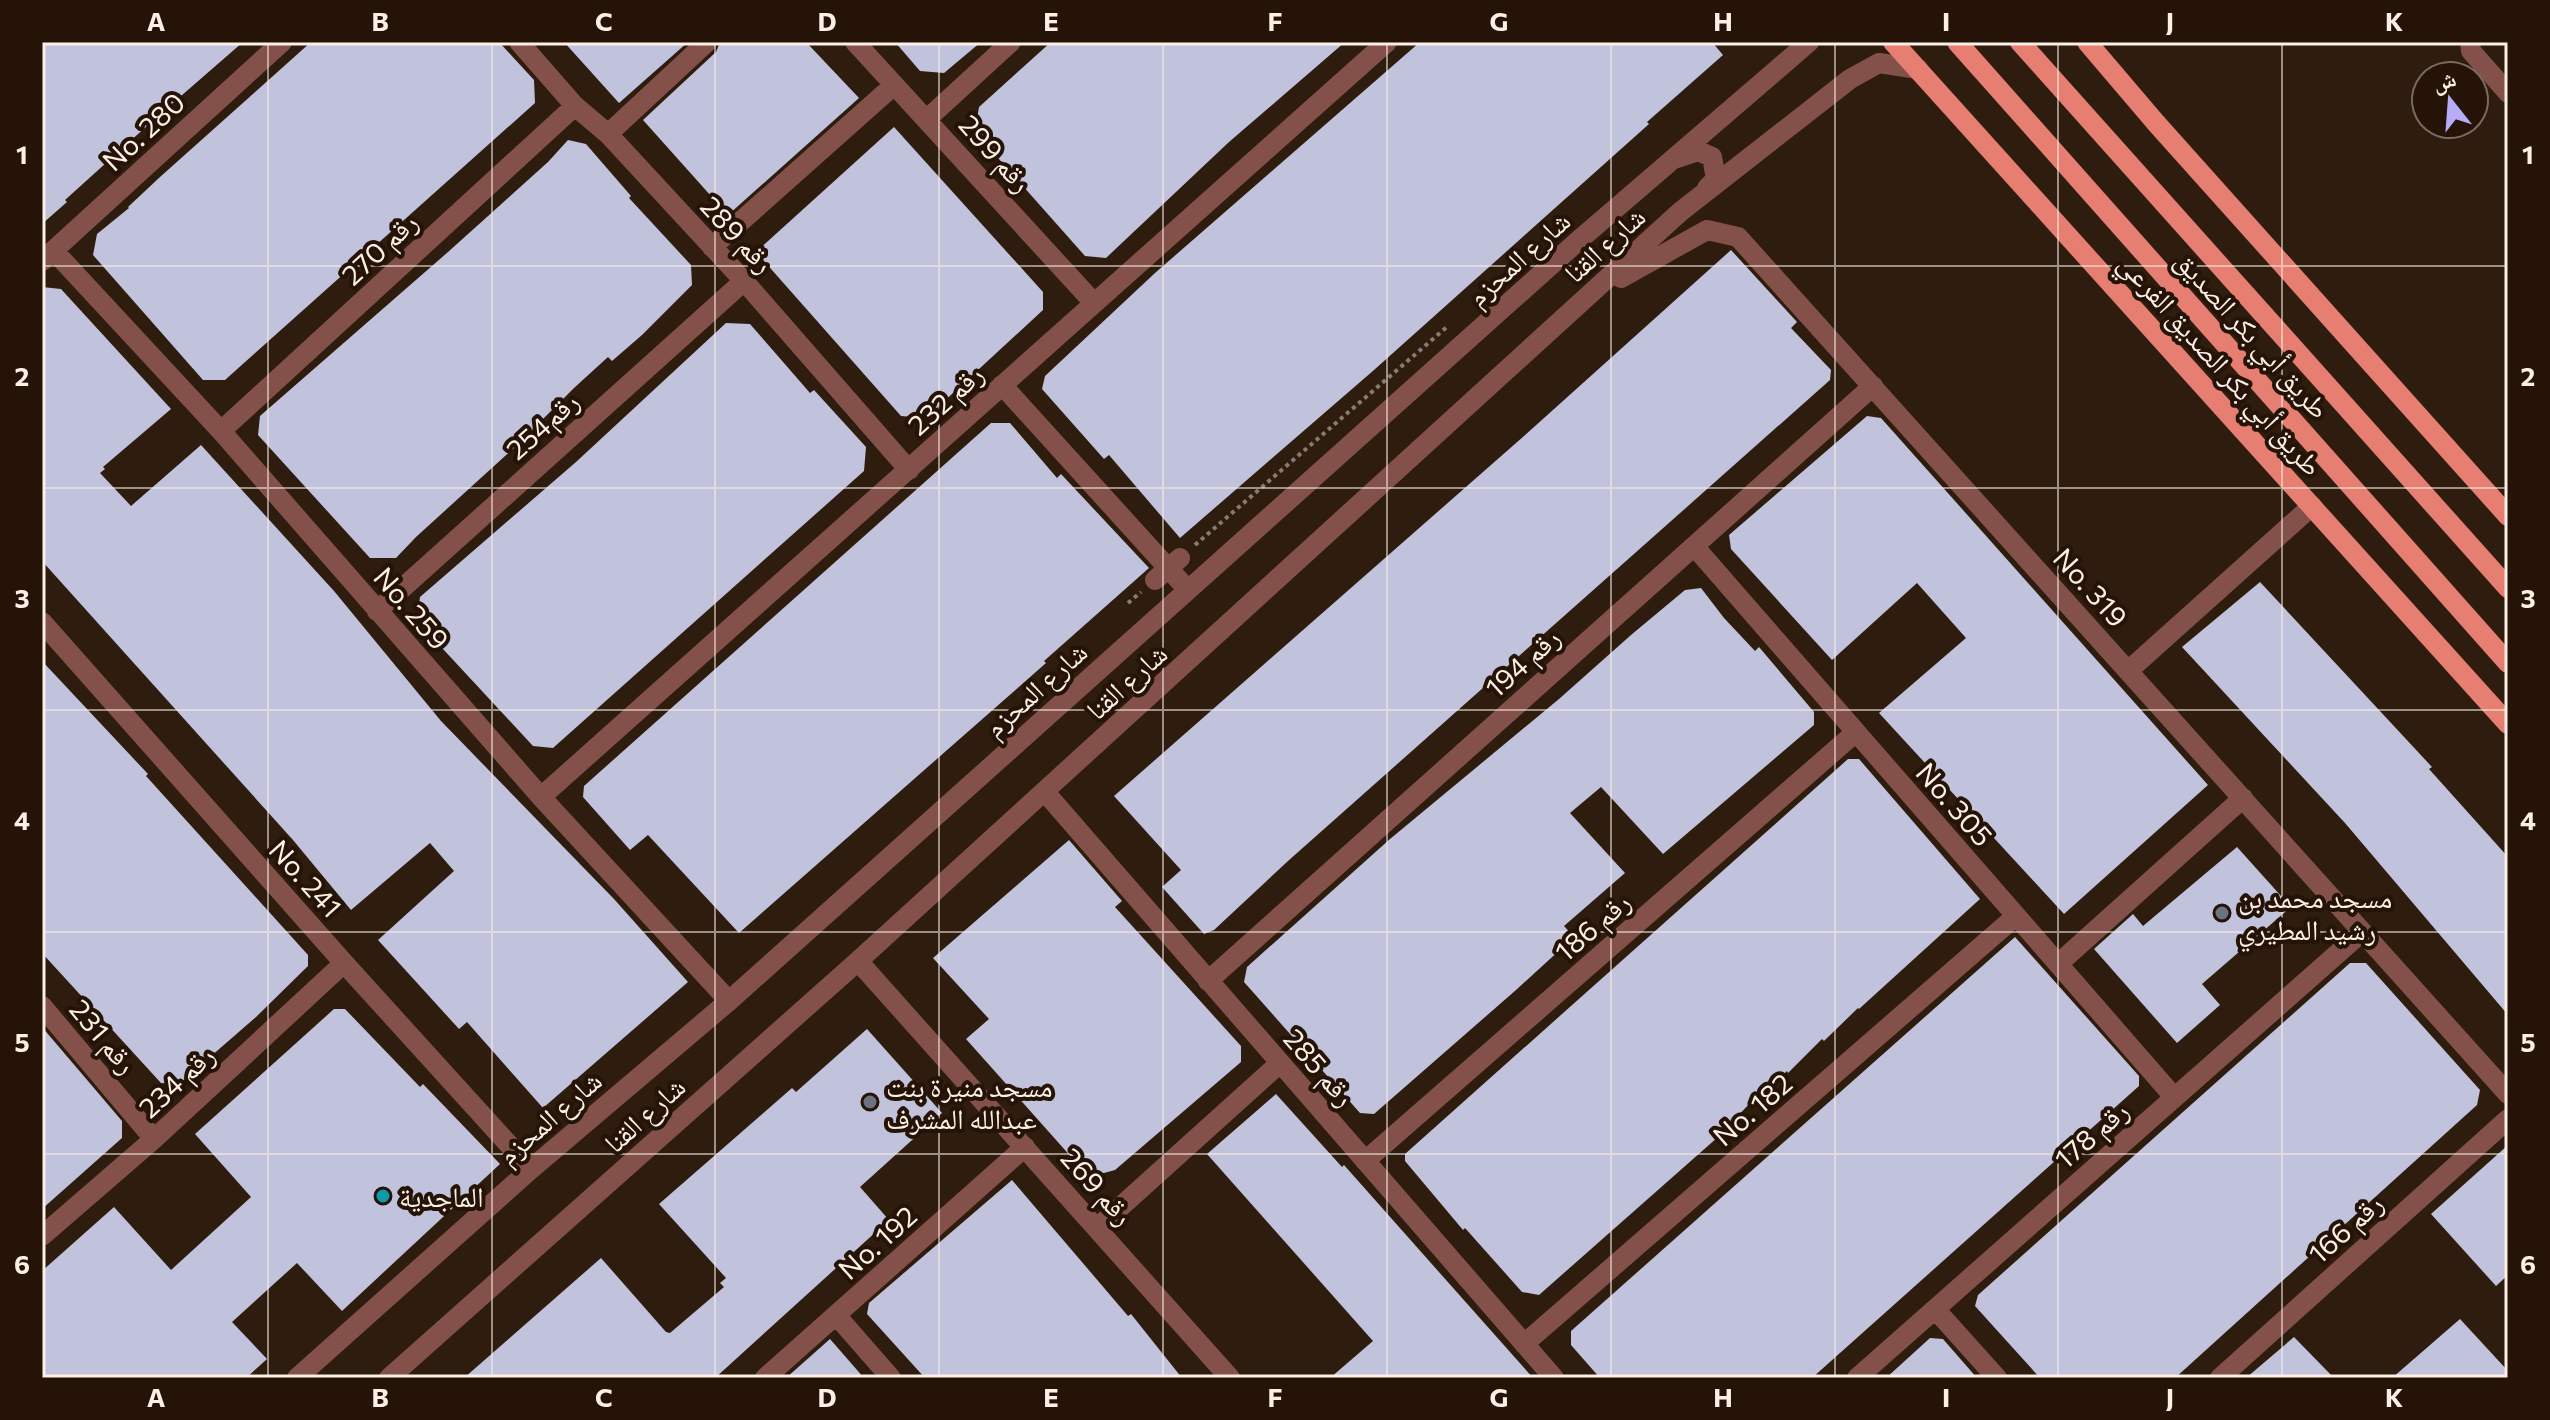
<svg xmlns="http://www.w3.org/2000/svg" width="2550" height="1420" viewBox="0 0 2550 1420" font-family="Commissioner,'Noto Naskh Arabic',sans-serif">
	<rect width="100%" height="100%" fill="#2e1d0e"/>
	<path fill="#c1c2dc" d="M42,42h201l-85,74 -93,84 2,2 -25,22z
		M311,42h188l35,38 1,23 -310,277h-22l-110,-125 4,-21 32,-26 -1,-1 32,-30z
		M564,42h124l-69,61z
		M720,42h86l53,56 -131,117 -85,-95 73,-68z
		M895,42h86l-37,31 -24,-2z
		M1051,42h294l-116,100 -123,116 -21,-2 -110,-124 4,-25z
		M1420,42h292l11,13 -76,67 2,2 -275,246 -194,168 -71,-83 -5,4 -62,-70 3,-13 110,-103z
		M894,127l149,165v18l-117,108 -25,-2 -145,-164z
		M568,140l18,4 45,52 -2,2 62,67 1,20 -50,50 -30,26 -4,-4 -34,31 -59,59 -99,90 -20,21h-26l-112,-123 2,-19 188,-164 100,-90z
		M1731,250l66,72 -6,6 40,42 -1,10 -542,481 -74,69 -10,4 -42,-47 19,-17 -67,-74 410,-360z
		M42,287l19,2 110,120 -68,58 2,2 -5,4 31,33 70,-61 133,146 107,130 173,178 74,83 -145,126 -76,-86 -8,7 -81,-89 76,-69 -24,-28 -79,67 -58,-70 -251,-279z
		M726,323l24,1 60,69 4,-3 52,57 -2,24 -311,277 -20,-2 -116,-125 3,-24 156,-135z
		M1867,416l14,2 327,367 -144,129 -185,-201 87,-75 -49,-55 -85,77 -101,-111 -2,-14z
		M991,423h19l47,55 4,-4 88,94 -105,93 2,2 -307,270 -91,-98 -18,15 -47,-53 1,-11z
		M2260,582l172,185 -3,2 79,88v158l-163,-192 -163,-176z
		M1701,588l23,30 31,33 4,-4 55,65v13l-151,129 -62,-67 -31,26 55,60 -61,53 10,11 -58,53 -142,124 -14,-1 -116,-131 3,-15 143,-128 169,-140 72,-64 54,-45z
		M42,661l106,113 -2,2 162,179v11l-52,51 -77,67 -18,-1 -119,-130z
		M1848,759h11l121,140 -121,110 -1,-1 -34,33 -2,-2 -34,34 -1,-2 -34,33 -2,-2 -33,35 -179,158 -17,-3 -57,-64 -2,2 -58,-69v-7z
		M1069,840l53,61 -7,6 126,139v16l-126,108 -26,7 -123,-138 23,-20 -56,-61z
		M2237,847l54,60 -89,77 18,21 -43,38 -83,-94 39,-35 10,12z
		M2015,937l124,139v10l-327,292h-212l-29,-33v-14z
		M2350,963h16l114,127 -3,15 -302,273h-135l-65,-72 3,-11z
		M334,1009h11l75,78 3,-3 77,80 -158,147 -45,-48 -65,59 35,37 -21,19h-204v-107l72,-64 57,63 80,-73 -56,-63z
		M42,1027l80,94v17l-80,71z
		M867,1029l75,84 -82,74 29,33 -174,158h-251l137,-120 65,74 4,1 54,-46 -4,-4 6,-5 -67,-74 133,-116 4,4z
		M1276,1094l66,73 2,-2 189,213h-203l43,-37 -166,-187z
		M2508,1145v130l-12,11 -65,-72z
		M1012,1180l116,136 3,-2 51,64h-257l-58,-64 2,-11z
		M2460,1319l48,52v7h-116z
		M2294,1337l40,41h-88z
		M1930,1338l13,1 34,39h-91z
		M830,1339l34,39h-78z"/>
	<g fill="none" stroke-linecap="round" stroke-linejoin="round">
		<path stroke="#897b6e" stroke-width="4" stroke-dasharray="4 4" stroke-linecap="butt" d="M1195,545l253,-219
			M1128,603l13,-11"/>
		<path stroke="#83514a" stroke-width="20" d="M519,42l56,64 33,28 136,147 165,189
			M855,42l239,261
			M2470,42l1,9 37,42
			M927,119l84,-77
			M608,134l99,-92
			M1677,158l21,-7 14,6 4,22 -9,9
			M712,247l181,-161
			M54,251l167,180 320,366 188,204
			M42,261l240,-219
			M1621,278l86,-48 31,7 770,857
			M1002,385l186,205
			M221,431l354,-325
			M1694,546l480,551
			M1155,580l25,-22
			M377,611l367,-330
			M42,622l302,341 187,206
			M2128,671l184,-165
			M1045,792l509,586
			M541,797l846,-755
			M858,961l372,417
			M2058,964l185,-166
			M1208,981l665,-595
			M42,1006l112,133
			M1365,1161l491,-429
			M1097,1228l183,-165
			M42,1236l112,-97 190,-176
			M1935,1309l62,69
			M836,1315l55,63
			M1524,1344l492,-428
			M297,1378l234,-209 198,-168 850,-761 230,-198
			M389,1378l469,-417 822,-749 170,-133 29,-16 39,6
			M765,1378l260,-231
			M1857,1378l505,-446
			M2220,1378l288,-259"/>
		<path stroke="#e67e72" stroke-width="20" d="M1893,42l615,682
			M1957,42l551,621
			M2020,42l488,546
			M2087,42l69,81 352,393"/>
	</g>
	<path fill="none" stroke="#fbefe6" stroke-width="2" stroke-opacity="0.55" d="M268,42v1336M492,42v1336M715,42v1336M939,42v1336M1163,42v1336M1387,42v1336M1611,42v1336M1835,42v1336M2058,42v1336M2282,42v1336M42,266h2466M42,488h2466M42,710h2466M42,932h2466M42,1154h2466"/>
	<g fill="#6b7280" stroke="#241306" stroke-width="3">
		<circle cx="2222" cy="913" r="8"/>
		<circle cx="870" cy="1102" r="8"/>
	</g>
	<circle fill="#0f9aa8" stroke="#241306" stroke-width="3" cx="383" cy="1196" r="8"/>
	<g text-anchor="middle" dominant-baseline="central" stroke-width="8" stroke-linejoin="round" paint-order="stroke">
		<g font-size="28" fill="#fbefe6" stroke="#241306">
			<text transform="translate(143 131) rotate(-43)">No. 280</text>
			<text transform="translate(996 153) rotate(48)">رقم 299</text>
			<text transform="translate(738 234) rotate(47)">رقم 289</text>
			<text transform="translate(1604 244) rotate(-42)">شارع القنا</text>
			<text transform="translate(379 248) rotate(-43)">رقم 270</text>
			<text transform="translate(1518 258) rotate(-42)">شارع المحزم</text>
			<text transform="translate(2253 334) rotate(48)">طريق أبي بكر الصديق</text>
			<text transform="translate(2221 364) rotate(48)">طريق أبي بكر الصديق الفرعي</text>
			<text transform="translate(945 399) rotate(-42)">رقم 232</text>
			<text transform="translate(542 425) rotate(-42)">رقم254</text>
			<text transform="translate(2091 587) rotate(48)">No. 319</text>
			<text transform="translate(412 608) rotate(49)">No. 259</text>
			<text transform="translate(1522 662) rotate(-42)">رقم 194</text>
			<text transform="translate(1126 681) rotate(-42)">شارع القنا</text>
			<text transform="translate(1035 689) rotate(-42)">شارع المحزم</text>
			<text transform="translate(1955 804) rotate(49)">No. 305</text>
			<text transform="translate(306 878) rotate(48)">No. 241</text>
			<text transform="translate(1592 926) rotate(-41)">رقم 186</text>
			<text transform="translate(104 1036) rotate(50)">رقم 231</text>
			<text transform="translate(1320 1067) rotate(49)">رقم 285</text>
			<text transform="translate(176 1081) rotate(-43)">رقم 234</text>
			<text transform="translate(1752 1109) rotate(-41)">No. 182</text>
			<text transform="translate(644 1114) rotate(-42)">شارع القنا</text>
			<text transform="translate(549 1117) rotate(-41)">شارع المحزم</text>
			<text transform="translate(2091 1134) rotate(-41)">رقم 178</text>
			<text transform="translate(1098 1186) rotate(48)">رقم 269</text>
			<text transform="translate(2345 1228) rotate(-42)">رقم 166</text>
			<text transform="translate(877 1242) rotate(-42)">No. 192</text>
		</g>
		<g font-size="28" fill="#fbefe6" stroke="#241306" text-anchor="start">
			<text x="2238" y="897">مسجد محمد بن<tspan x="2238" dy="32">رشيد المطيري</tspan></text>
			<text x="886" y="1086">مسجد منيرة بنت<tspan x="886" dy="32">عبدالله المشرف</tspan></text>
			<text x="399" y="1196">الماجدية</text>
		</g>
	</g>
	<rect width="2550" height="1420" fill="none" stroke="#241306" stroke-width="88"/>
	<g transform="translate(2450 100) rotate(343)"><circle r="38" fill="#241306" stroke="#7a6b60" stroke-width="2"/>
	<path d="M0-6L14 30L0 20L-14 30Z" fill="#b6acf8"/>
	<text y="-12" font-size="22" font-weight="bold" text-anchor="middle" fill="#fbefe6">ش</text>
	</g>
	<rect x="44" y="44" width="2462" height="1332" fill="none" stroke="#fbefe6" stroke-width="3"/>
	<g font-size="26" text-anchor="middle" font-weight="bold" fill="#fbefe6">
		<text x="156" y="31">A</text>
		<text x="380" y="31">B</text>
		<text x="604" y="31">C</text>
		<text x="827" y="31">D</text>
		<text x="1051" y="31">E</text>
		<text x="1275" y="31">F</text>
		<text x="1499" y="31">G</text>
		<text x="1723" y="31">H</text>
		<text x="1946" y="31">I</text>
		<text x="2170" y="31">J</text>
		<text x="2394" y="31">K</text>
		<text x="22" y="164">1</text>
		<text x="2528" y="164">1</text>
		<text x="22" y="386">2</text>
		<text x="2528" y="386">2</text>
		<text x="22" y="608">3</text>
		<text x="2528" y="608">3</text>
		<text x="22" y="830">4</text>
		<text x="2528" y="830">4</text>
		<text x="22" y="1052">5</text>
		<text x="2528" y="1052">5</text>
		<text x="22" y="1274">6</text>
		<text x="2528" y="1274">6</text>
		<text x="156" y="1407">A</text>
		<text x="380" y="1407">B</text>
		<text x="604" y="1407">C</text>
		<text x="827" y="1407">D</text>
		<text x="1051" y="1407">E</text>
		<text x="1275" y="1407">F</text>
		<text x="1499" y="1407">G</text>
		<text x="1723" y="1407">H</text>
		<text x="1946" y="1407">I</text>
		<text x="2170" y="1407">J</text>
		<text x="2394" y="1407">K</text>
	</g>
</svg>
